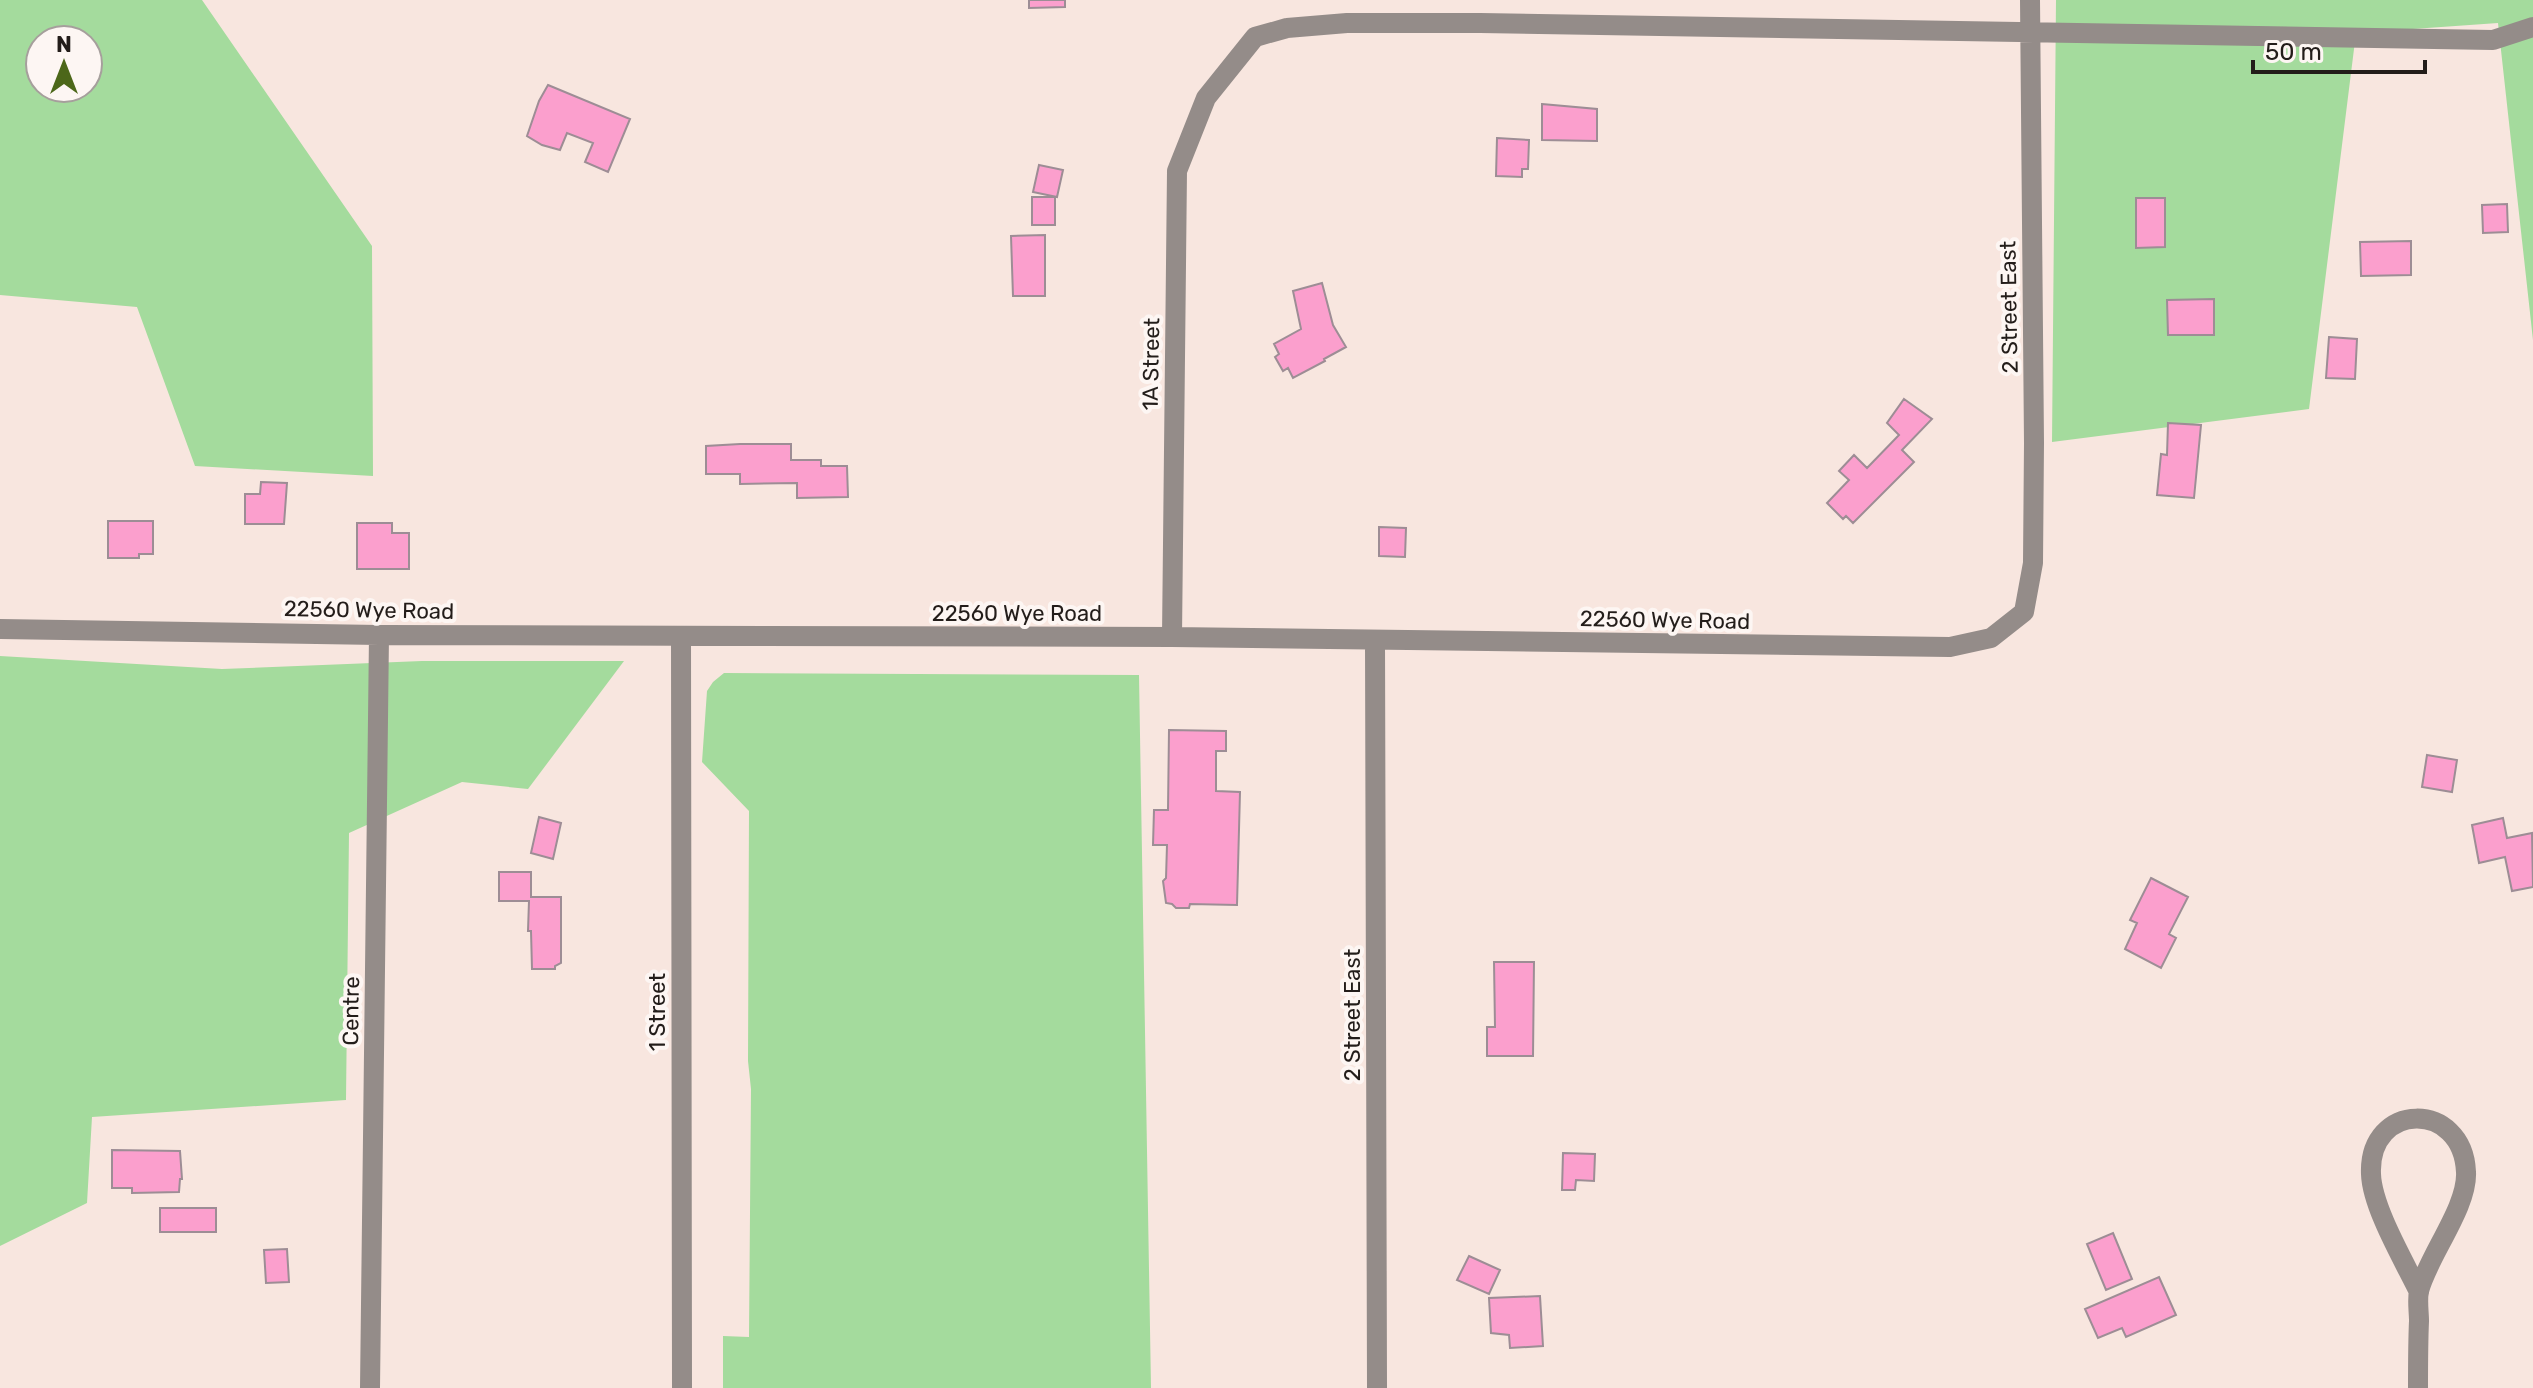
<svg xmlns="http://www.w3.org/2000/svg" width="2533" height="1388" viewBox="0 0 2533 1388" font-family="Rubik,sans-serif">
	<rect width="100%" height="100%" fill="#f8e6df"/>
	<path fill="#a4db9d" fill-rule="evenodd" d="M0,0h202l170,246 1,230 -178,-10 -58,-159 -137,-12zM40,40h48v48h-48z
		M2056,0h477v340l-35,-317 -142,10 -47,376 -257,33z
		M0,656l222,13 200,-8h202l-96,128 -66,-7 -113,51 -3,267 -254,17 -5,86 -87,43z
		M724,673l415,2 12,713h-428v-52l26,1 2,-248 -3,-28 1,-250 -47,-49 5,-71 6,-9z"/>
	<path fill="#fb9fcd" stroke="#9d8d95" stroke-width="2" d="M1029,0h36v7l-36,1z
		M548,85l82,34 -22,53 -23,-10 8,-19 -26,-10 -7,17 -18,-5 -15,-9 12,-35z
		M1542,104l55,5v32l-55,-1z
		M1497,138l32,2 -1,29h-6v8l-26,-1z
		M1039,165l24,5 -6,27 -24,-5z
		M1032,197h23v28h-23z
		M2136,198h29v49l-29,1z
		M2507,204l1,28 -25,1 -1,-28z
		M1045,235v61h-32l-2,-60z
		M2411,241v34l-50,1 -1,-34z
		M1322,283l11,42 13,22 -22,12 1,2 -32,17 -5,-10 -5,3 -8,-14 4,-3 -5,-10 27,-15 -8,-38z
		M2214,299v36h-46l-1,-35z
		M2329,337l28,2 -2,40 -29,-1z
		M1904,399l28,20 -30,31 12,12 -61,61 -7,-7 -3,3 -16,-16 22,-23 -10,-9 15,-16 13,13 32,-33 -12,-12z
		M2168,423l33,2 -7,73 -37,-3 4,-41 6,1z
		M740,444h51v16h30v6h26l1,31 -51,1v-15l-57,1v-10h-34v-28z
		M261,482l26,1 -3,41h-39v-30h15z
		M108,521h45v33h-14v4h-31z
		M357,523h35v10h17v36h-52z
		M1379,527l27,1 -1,29 -26,-1z
		M1169,730l57,1v20h-10v40l24,1 -3,113 -47,-1 -1,4h-13l-4,-4 -6,-1 -3,-22 3,-3 1,-33h-14l1,-35h14z
		M2427,755l30,5 -5,32 -30,-5z
		M539,817l22,6 -8,36 -22,-6z
		M2503,818l4,20 25,-5 1,54 -21,4 -7,-34 -26,6 -7,-38z
		M499,872h32v25h30v66l-6,3v3h-23l-1,-38h-3l1,-30h-30z
		M2151,878l37,19 -19,37 7,4 -15,30 -36,-19 12,-26 -7,-3z
		M1494,962h40l-1,94h-46v-29h8z
		M112,1150l68,1 2,28h-2l-1,13 -47,1v-5h-20z
		M1563,1153l32,1 -1,27 -18,-1 -1,10h-13z
		M160,1208h56v24h-56z
		M2113,1233l19,46 -26,11 -19,-46z
		M287,1249l2,33 -23,1 -2,-33z
		M1469,1256l31,14 -11,24 -32,-14z
		M2159,1277l17,38 -50,22 -4,-9 -24,10 -13,-29z
		M1540,1296l3,50 -33,2 -1,-13 -18,-2 -2,-35z"/>
	<g fill="none" stroke-linecap="round" stroke-linejoin="round">
		<path stroke="#948c89" stroke-width="20" d="M0,629l379,6 793,2 778,10 41,-9 33,-26 9,-49 1,-120 -4,-443
			M681,636l1,752
			M1172,637l5,-466 29,-73 49,-61 32,-9 60,-5h133l1013,17 40,-13
			M1375,641l2,747
			M370,1388l9,-753
			M2418,1388c0,-22 0,-45 1,-67 0,-9 -2,-21 0,-30 9,-35 49,-84 47,-119 -3,-72 -98,-71 -95,2 1,33 33,87 48,118"/>
	</g>
	<g text-anchor="middle" dominant-baseline="central" stroke-width="8" stroke-linejoin="round" paint-order="stroke">
		<g font-size="22" fill="#231d1a" stroke="#fdf6f3">
			<text transform="translate(2009 307) rotate(-91)">2 Street East</text>
			<text transform="translate(1151 364) rotate(-89)">1A Street</text>
			<text transform="translate(369 610) rotate(1)">22560 Wye Road</text>
			<text x="1017" y="613">22560 Wye Road</text>
			<text transform="translate(1665 620) rotate(1)">22560 Wye Road</text>
			<text transform="translate(351 1011) rotate(-89)">Centre</text>
			<text transform="translate(657 1012) rotate(-90)">1 Street</text>
			<text transform="translate(1352 1015) rotate(-90)">2 Street East</text>
		</g>
	</g>
	<g transform="translate(64 64)"><circle r="38" fill="#fdf6f3" stroke="#a69f9c" stroke-width="2"/>
	<path d="M0-6L14 30L0 20L-14 30Z" fill="#4c6719"/>
	<text y="-12" font-size="22" font-weight="bold" text-anchor="middle" fill="#231d1a">N</text>
	</g>
	<path d="M2253 60v12h172v-12" fill="none" stroke="#231d1a" stroke-width="4"/>
	<text x="2265" y="60" font-size="24" fill="#231d1a" stroke="#fdf6f3" stroke-width="6" paint-order="stroke">50 m</text>
</svg>
